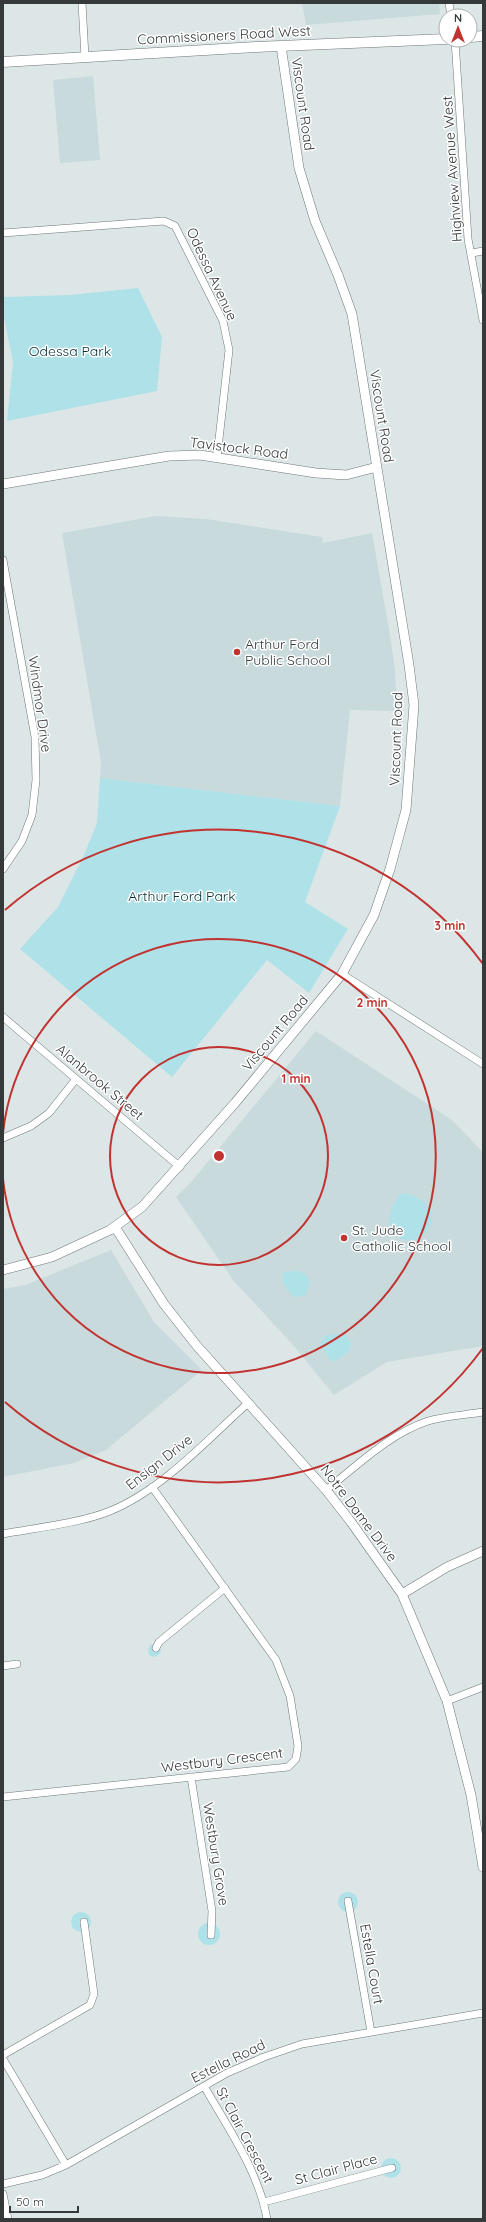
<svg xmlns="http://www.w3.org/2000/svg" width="486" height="2222" viewBox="0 0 486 2222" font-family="Quicksand,sans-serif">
	<rect width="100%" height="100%" fill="#dde6e7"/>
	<path fill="#c8dadc" d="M302,3h137l1,11 -134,11z
		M93,76l7,84 -40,3 -7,-83z
		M156,516l50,3 116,18 1,6 49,-10 18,102 5,35 2,41 -47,-1 -10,96 -240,-28 1,-15 -39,-230z
		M316,1031l136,89 28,29 3,5v192l-96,16 -53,33 -41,-50 -60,-65 -57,-83 16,-16z
		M111,1250l43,72 48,48 -96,80 -32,13 -71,14v-188l22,-4z"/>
	<path fill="#aee1e8" d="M138,288l24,49 -5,54 -150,30 6,-59 -10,-50v-15l67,-2z
		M100,778l240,28 -35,96 43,27 -39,64 -42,-33 -95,117 -152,-128 38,-42 26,-52 13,-32z
		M407,1193c6,3 14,6 19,11 21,20 -19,54 -33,26 -3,-5 -5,-10 -3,-15 1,-7 6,-14 9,-20z
		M298,1271l8,3 4,8 -5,14 -12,1 -11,-15 1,-10z
		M332,1334l14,1 5,8 -2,9 -14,9 -5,-1 -10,-16 5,-8z
		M157,1644l3,3 1,6 -6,4 -6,-2 -1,-6 3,-4z
		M338 1902a10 10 0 1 1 20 0a10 10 0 1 1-20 0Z
		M71 1922a10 10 0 1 1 20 0a10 10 0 1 1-20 0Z
		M198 1934a11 11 0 1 1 22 0a11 11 0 1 1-22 0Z
		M381 2168a10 10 0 1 1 20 0a10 10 0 1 1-20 0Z"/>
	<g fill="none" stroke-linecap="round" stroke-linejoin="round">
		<g stroke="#6f7778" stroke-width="8">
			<path id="minor" d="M82,3l3,54
				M449,3l2,13
				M455,40l13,199 15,81
				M3,233l161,-12 11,5 48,95 6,29 -12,107
				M472,253l11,-2
				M3,560l32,177 1,43 -4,35 -10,26 -19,28
				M342,974l141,90
				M3,1017l177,150
				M3,1138l28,-12 18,-13 27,-34
				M326,1490c32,-25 63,-56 102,-69 17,-5 37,-6 55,-9
				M3,1534c32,-6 78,-11 107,-23 52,-21 97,-71 138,-108
				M156,1648l3,-6 66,-54
				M3,1666l14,-2
				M447,1701l36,-14
				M191,1777l21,134 -1,24
				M3,1797l285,-30 8,-8 2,-13 -8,-50 -14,-36 -124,-173
				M348,1901l23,131
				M3,2055l87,-50 4,-11 -10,-72
				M3,2059l63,106
				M204,2086c24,42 55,86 63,133
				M3,2184l39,-9 24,-10 161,-92 37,-16 38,-13 181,-31
				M3,2194l5,25
				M264,2202l128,-34"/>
		</g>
		<g stroke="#6f7778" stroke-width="10">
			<path id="tertiary" d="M3,484l166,-28 31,-1 116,18 30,2 31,-8
				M115,1227l49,77 33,42 129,144 25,32 51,72 45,107 24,94 12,72
				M3,1270l49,-13 58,-27 32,-23 93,-104 107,-129 32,-59 16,-46 16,-59 8,-105 -5,-40 -57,-351 -14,-39 -23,-54 -16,-53 -18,-122
				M402,1594l45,-27 36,-16"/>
		</g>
		<g stroke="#6f7778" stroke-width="11">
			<path id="secondary" d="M470,37l13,-1
				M3,62l253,-15 190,-8"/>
		</g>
		<use href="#minor" stroke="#fff" stroke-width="7"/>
		<use href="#tertiary" stroke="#fff" stroke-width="9"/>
		<use href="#secondary" stroke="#fff" stroke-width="10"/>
	</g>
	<g fill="none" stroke="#c13330" stroke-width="2">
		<circle cx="219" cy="1156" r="109"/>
		<path d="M3 1133A217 217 0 1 1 3 1179"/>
		<path d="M483 1348A326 326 0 0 1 5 1402M5 910A326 326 0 0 1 483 964"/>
	</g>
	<g fill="#c13330" stroke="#fff" stroke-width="1.5">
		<circle cx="237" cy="652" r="4"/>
		<circle cx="344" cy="1238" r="4"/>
	</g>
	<g text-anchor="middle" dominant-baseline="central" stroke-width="3" stroke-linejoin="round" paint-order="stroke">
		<g font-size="14" fill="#353939" stroke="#fff">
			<text transform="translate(224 35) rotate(-3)">Commissioners Road West</text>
			<text transform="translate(303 104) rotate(82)">Viscount Road</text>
			<text transform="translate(452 169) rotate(-94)">Highview Avenue West</text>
			<text transform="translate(212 274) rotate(65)">Odessa Avenue</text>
			<text transform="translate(382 416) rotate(81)">Viscount Road</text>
			<text transform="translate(239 448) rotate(7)">Tavistock Road</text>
			<text transform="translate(40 704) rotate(82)">Windmor Drive</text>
			<text transform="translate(396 739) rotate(-88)">Viscount Road</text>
			<text transform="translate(275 1033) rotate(-50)">Viscount Road</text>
			<text transform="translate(100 1082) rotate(40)">Alanbrook Street</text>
			<text transform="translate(159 1462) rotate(-38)">Ensign Drive</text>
			<text transform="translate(359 1513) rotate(53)">Notre Dame Drive</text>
			<text transform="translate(222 1760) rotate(-7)">Westbury Crescent</text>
			<text transform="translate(216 1854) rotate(81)">Westbury Grove</text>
			<text transform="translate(372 1964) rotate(80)">Estella Court</text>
			<text transform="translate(228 2061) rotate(-26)">Estella Road</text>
			<text transform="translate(245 2135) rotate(62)">St Clair Crescent</text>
			<text transform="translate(336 2169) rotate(-15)">St Clair Place</text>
		</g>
		<g font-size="14" fill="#053136" stroke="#fff">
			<text x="70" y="351">Odessa Park</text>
			<text x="182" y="896">Arthur Ford Park</text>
		</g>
		<g font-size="14" fill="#353939" stroke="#fff" text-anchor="start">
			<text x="245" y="644">Arthur Ford<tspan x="245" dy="16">Public School</tspan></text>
			<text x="352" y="1230">St. Jude<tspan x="352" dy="16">Catholic School</tspan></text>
		</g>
	</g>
	<circle cx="219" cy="1156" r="6" fill="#c13330" stroke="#fff" stroke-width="2"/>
	<g font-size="12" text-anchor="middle" font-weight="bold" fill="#c13330" stroke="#fff" stroke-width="3" stroke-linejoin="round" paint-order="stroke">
		<text x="450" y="930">3 min</text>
		<text x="372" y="1007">2 min</text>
		<text x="296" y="1083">1 min</text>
	</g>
	<rect width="486" height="2222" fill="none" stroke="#353939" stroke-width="8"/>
	<g transform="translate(458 28)"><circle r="19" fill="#ffffff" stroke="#aeb0b0"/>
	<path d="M0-3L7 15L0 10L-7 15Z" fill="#c13330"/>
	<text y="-6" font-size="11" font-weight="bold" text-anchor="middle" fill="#353939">N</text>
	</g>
	<path d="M10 2206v6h68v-6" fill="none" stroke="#353939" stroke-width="2"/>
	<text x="16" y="2206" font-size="12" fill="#353939" stroke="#ffffff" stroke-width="3" paint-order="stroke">50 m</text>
</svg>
